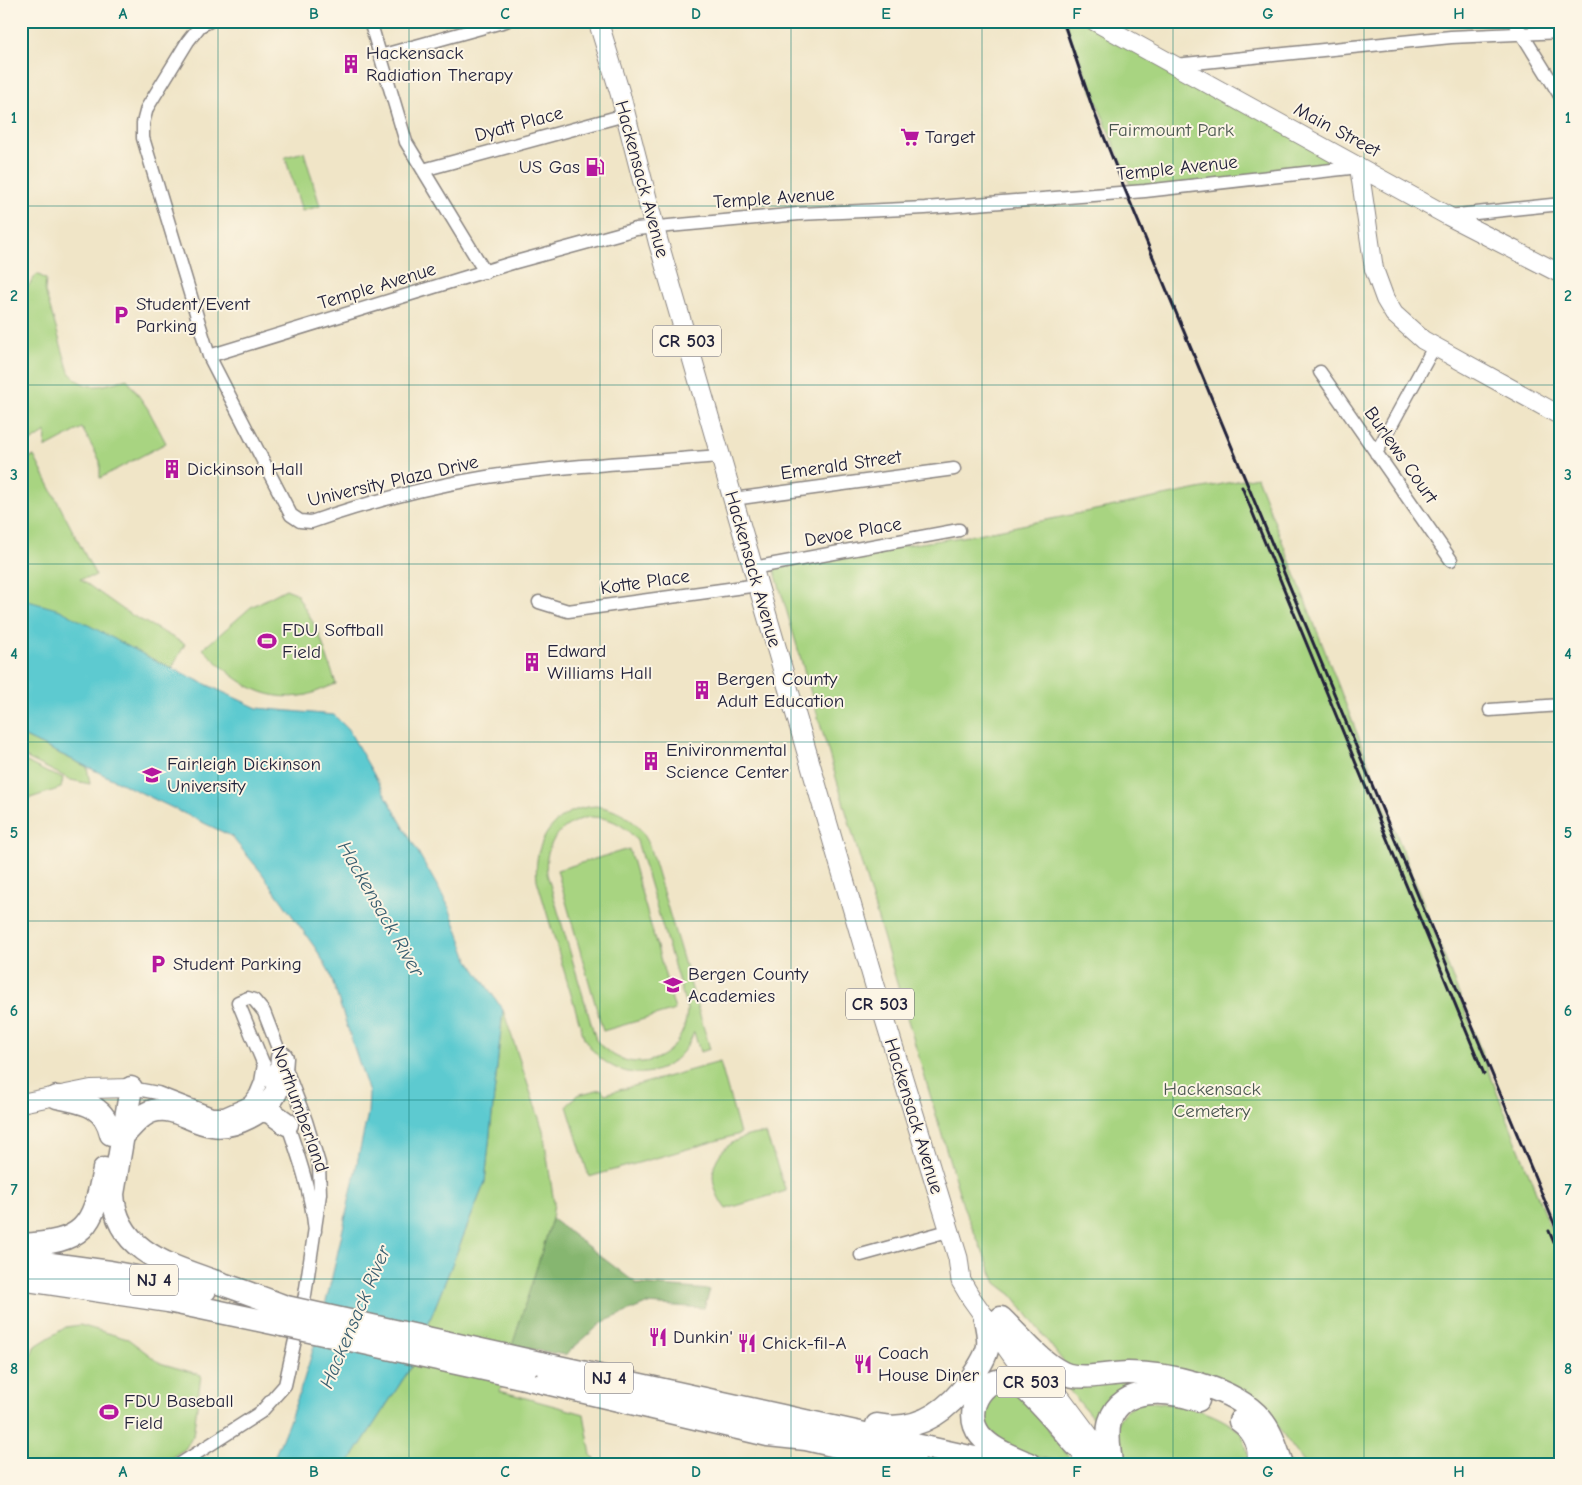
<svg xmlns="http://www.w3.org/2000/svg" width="1582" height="1485" viewBox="0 0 1582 1485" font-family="'Comic Neue',sans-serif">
	<rect width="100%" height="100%" fill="#fcf5e5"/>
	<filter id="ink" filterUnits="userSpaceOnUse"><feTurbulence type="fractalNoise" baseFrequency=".02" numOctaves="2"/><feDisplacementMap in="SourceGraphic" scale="10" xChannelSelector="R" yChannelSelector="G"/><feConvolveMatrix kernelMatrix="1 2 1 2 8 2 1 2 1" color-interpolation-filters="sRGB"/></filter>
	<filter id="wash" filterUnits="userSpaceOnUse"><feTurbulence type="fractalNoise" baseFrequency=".0096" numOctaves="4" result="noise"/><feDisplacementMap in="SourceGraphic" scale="20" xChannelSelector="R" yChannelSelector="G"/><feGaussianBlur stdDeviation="1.12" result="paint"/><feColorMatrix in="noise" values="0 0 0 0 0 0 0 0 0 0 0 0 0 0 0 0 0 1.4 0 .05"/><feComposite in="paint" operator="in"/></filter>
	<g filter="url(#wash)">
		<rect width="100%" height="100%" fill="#f0e5c7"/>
		<path fill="#a8d481" stroke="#657b5e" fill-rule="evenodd" d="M1064,21h30l265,146 -226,25z
			M304,152l16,54 -18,5 -17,-54z
			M37,274l9,5 -1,12 24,81c17,22 35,13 58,7l21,30 18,34 -66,35v-17l-18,-33 -37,20 1,-16 -25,16v-152z
			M34,456l62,120 -16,3 48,34 57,31 -13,24 -151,-69v-139z
			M1257,477l304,779v208h-256l-36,-49 -46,-32 -154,-14 -57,-74 -16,-12 -33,-77 -190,-641 195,-29z
			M286,589l10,4 23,40 17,51c-9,3 -19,8 -29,11 -46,9 -74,-17 -104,-46l48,-42z
			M21,735l66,32 3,17 -19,-4 -50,-25z
			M21,759l27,14 15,5 -2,10 -40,13z
			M596,806c24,4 41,14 52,36l62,207 -10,3 -6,-20c-21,54 -82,54 -110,6l-47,-158c-5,-39 19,-72 59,-74zM589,817c21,0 35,7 48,24l50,168c-2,53 -57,72 -91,31l-49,-166c-4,-29 13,-51 42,-57z
			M629,849l46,161 -72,21 -46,-161z
			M503,1010l40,120 11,73 -2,16 -52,172 84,23 7,41 9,9h-252l63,-97 74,-185z
			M720,1062l20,72 -151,43 -22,-71 10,-11 24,-6 4,5z
			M757,1134h9l20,57 -60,18c-26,-34 -11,-68 31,-75z
			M80,1325l48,14 32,24 41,12 -8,61 -8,13 -24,15h-140v-76l13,-41 32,-20z
			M1059,1378l88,2 -50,43z
			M1008,1390l17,8 49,66 -60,-12 -31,-28 1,-20 12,-12z
			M1145,1401c38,5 66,7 97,32l9,31h-123c-11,-14 -18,-37 -4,-51 4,-6 15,-9 21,-12z"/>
		<path fill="#86b66f" stroke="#546c55" d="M552,1219l85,65 73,6 -6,18 -58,-4 -43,18 -38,33 -53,-9z"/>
		<path fill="#5dcad0" stroke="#407686" d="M21,599l39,11 96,51 101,47 77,7 14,14 100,176 20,54 35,51 -18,172 -74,185 -63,97h-77c50,-107 71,-236 97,-351l1,-20 -40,-122 -13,-22 -55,-77 -30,-36 -210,-101z"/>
	</g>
	<g filter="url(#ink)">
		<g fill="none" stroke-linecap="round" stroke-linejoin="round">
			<g stroke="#898481" stroke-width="15">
				<path id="street" d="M210,21l-10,5 -12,15 -41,67 -4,15v15l66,218 82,159 9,6 11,1c57,-20 116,-35 176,-45 77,-12 156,-15 234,-21
					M370,21l36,121 79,130
					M1514,21l47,76
					M380,56l126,-35
					M1175,65l276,-28 110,-5
					M423,170l202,-55
					M1448,216l113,-12
					M209,356l303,-93 124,-34 163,-15 126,-6 220,-17 214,-24
					M1320,372l131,188
					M1376,453l58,-106
					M733,499l221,-30
					M753,568l206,-38
					M539,602l29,9 190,-26
					M1490,710l71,-5
					M131,1088l27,5 54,21h12l25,-11 7,-9 5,-12 3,-18
					M286,1120c13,37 25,72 29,111
					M861,1255l87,-24
					M180,1464l81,-52 24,-27 20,-90 15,-101 -1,-30 -13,-43 -42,-109 -10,-12 -6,-2 -10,4 37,90"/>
			</g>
			<g stroke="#898481" stroke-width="20">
				<path id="secondary" d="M1094,21l354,195 113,58
					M1359,167l15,102 11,30 9,15 29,26 138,76
					M21,1103l70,-14 40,-1"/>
			</g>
			<g stroke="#898481" stroke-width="21">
				<path id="primary" d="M598,21l22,72 38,148 100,344 125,428 75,245 3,23 10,17 71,99
					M1028,1354l82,110
					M1068,1434l21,30"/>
			</g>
			<g stroke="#898481" stroke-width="25">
				<path id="highway" d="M131,1088l-18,106c3,57 56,71 100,87 25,8 49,17 73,26
					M57,1097c26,6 47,7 54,37
					M260,1110l10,2 17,12
					M124,1135c8,-9 17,-21 29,-24 22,-6 38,12 59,14 21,4 55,-13 64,-33 5,-11 5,-22 6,-34
					M21,1245c63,-3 72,-17 83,-76
					M21,1260l89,12 95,18
					M21,1279l147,22 114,24
					M1001,1318c19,18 39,44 62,55 19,8 45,0 65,0 40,0 106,14 133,46 11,13 15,29 21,45
					M540,1363l462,101
					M525,1378l243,57 38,4 109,25
					M1240,1421c15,11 21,25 18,43
					M877,1425c40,8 70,-13 93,-45 7,-10 16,-22 18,-34 1,-9 -1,-18 -3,-27
					M1029,1464c-17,-8 -37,-14 -49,-29 -20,-25 7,-68 38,-51 14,8 45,47 58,61
					M1111,1464c-1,-14 -5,-29 -1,-43 11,-37 61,-30 88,-21"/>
			</g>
			<use href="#street" stroke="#fff" stroke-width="12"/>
			<use href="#secondary" stroke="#fff" stroke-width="18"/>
			<use href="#primary" stroke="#fff" stroke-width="19"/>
			<use href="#highway" stroke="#fff" stroke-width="22"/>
			<path stroke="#22223b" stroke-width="3" d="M1063,21l30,88 33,83 435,1048
				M1242,487l242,587
				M1549,1231l12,28"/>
			<g stroke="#898481" stroke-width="25" stroke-linecap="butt">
				<path id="highway-bridge" d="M286,1307l254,56
					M282,1325l243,53"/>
			</g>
			<use href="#highway-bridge" stroke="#fff" stroke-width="22"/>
		</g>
	</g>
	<path fill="none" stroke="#0f766e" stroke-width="1" stroke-opacity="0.55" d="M218,21v1443M409,21v1443M600,21v1443M791,21v1443M982,21v1443M1173,21v1443M1364,21v1443M21,206h1540M21,385h1540M21,564h1540M21,742h1540M21,921h1540M21,1100h1540M21,1279h1540"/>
	<defs>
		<g id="building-bare" transform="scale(1.5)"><path d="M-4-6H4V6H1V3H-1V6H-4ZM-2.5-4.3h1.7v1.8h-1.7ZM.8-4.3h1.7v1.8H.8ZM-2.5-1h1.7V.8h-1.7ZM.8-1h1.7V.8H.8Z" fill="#b5179e" stroke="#fcf5e5" stroke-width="2.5" paint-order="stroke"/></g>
		<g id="supermarket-bare" transform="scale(1.5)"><path d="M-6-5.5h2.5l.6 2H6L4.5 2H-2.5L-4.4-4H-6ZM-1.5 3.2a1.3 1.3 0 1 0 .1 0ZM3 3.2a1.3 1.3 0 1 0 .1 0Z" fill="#b5179e" stroke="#fcf5e5" stroke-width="2.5" paint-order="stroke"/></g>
		<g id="fuel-bare" transform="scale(1.5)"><path d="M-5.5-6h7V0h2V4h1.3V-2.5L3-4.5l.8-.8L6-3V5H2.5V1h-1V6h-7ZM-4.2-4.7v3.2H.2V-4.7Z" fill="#b5179e" stroke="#fcf5e5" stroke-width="2.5" paint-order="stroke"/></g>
		<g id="parking-bare" transform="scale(1.5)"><path d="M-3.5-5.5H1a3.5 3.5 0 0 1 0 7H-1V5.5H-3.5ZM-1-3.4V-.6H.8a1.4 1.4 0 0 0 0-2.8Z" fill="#b5179e" stroke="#fcf5e5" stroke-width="2.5" paint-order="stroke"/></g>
		<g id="stadium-bare" transform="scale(1.5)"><path d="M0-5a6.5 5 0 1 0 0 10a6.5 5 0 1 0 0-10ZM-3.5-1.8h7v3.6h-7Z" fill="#b5179e" stroke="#fcf5e5" stroke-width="2.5" paint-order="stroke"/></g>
		<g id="university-bare" transform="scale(1.5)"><path d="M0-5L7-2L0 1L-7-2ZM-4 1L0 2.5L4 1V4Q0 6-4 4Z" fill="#b5179e" stroke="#fcf5e5" stroke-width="2.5" paint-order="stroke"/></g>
		<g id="school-bare" transform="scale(1.5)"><path d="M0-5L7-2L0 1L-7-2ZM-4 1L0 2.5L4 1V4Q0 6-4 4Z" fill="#b5179e" stroke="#fcf5e5" stroke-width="2.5" paint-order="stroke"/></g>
		<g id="restaurant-bare" transform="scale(1.5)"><path d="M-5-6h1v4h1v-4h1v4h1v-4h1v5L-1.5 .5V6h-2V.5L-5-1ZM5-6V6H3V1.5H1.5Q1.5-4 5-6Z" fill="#b5179e" stroke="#fcf5e5" stroke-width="2.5" paint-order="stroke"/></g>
	</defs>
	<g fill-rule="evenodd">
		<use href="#building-bare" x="351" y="64"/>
		<use href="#supermarket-bare" x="910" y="137"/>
		<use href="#fuel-bare" x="595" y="167"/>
		<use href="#parking-bare" x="121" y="315"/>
		<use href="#building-bare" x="172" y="469"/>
		<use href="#stadium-bare" x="267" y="641"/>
		<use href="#building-bare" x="532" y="662"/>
		<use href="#building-bare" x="702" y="690"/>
		<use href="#building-bare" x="651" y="761"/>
		<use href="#university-bare" x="152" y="775"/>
		<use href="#parking-bare" x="158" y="964"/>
		<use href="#school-bare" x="673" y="985"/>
		<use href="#restaurant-bare" x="658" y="1337"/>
		<use href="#restaurant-bare" x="747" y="1343"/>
		<use href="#restaurant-bare" x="863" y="1364"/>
		<use href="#stadium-bare" x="109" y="1412"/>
	</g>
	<g text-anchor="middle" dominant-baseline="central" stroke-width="4" stroke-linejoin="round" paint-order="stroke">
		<g fill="#fcf5e5" stroke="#63616e" stroke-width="1">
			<rect x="653" y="325.5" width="68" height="31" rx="4"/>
			<rect x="846" y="988.5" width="68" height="31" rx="4"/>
			<rect x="130" y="1264.5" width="48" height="31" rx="4"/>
			<rect x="585" y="1362.5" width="48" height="31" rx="4"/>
			<rect x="997" y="1366.5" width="68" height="31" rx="4"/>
		</g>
		<g font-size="18" font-weight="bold" fill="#22223b">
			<text x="687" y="341">CR 503</text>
			<text x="880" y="1004">CR 503</text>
			<text x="154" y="1280">NJ 4</text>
			<text x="609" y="1378">NJ 4</text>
			<text x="1031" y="1382">CR 503</text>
		</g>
		<g font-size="19" fill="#22223b" stroke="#fcf5e5" text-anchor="start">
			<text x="366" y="53">Hackensack<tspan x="366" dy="22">Radiation Therapy</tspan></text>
			<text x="925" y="137">Target</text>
			<text x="580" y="167" text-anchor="end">US Gas</text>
			<text x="136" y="304">Student/Event<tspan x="136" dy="22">Parking</tspan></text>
			<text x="187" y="469">Dickinson Hall</text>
			<text x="282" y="630">FDU Softball<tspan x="282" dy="22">Field</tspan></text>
			<text x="547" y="651">Edward<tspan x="547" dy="22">Williams Hall</tspan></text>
			<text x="717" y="679">Bergen County<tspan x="717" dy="22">Adult Education</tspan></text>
			<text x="666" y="750">Enivironmental<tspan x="666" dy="22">Science Center</tspan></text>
			<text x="167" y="764">Fairleigh Dickinson<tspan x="167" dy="22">University</tspan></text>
			<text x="173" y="964">Student Parking</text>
			<text x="688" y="974">Bergen County<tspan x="688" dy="22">Academies</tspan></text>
			<text x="673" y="1337">Dunkin'</text>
			<text x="762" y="1343">Chick-fil-A</text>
			<text x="878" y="1353">Coach<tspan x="878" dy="22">House Diner</tspan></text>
			<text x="124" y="1401">FDU Baseball<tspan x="124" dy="22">Field</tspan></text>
		</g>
		<g font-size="19" fill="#22223b" stroke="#fcf5e5">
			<text transform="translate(519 124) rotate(-15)">Dyatt Place</text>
			<text transform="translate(1337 130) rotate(28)">Main Street</text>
			<text transform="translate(1177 168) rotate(-6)">Temple Avenue</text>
			<text transform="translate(642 179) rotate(75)">Hackensack Avenue</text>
			<text transform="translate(774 198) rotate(-4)">Temple Avenue</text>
			<text transform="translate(377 286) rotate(-17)">Temple Avenue</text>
			<text transform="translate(1401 455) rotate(55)">Burlews Court</text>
			<text transform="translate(841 465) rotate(-8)">Emerald Street</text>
			<text transform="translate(393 481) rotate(-13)">University Plaza Drive</text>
			<text transform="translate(853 532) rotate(-10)">Devoe Place</text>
			<text transform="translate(753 569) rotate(74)">Hackensack Avenue</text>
			<text transform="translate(645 582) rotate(-8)">Kotte Place</text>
			<text transform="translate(300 1109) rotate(70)">Northumberland</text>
			<text transform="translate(914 1116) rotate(73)">Hackensack Avenue</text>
		</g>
		<g font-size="19" fill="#4a5750" stroke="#fcf5e5">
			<text x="1171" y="130">Fairmount Park</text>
			<text x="1212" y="1089">Hackensack<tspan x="1212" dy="22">Cemetery</tspan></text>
		</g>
		<g font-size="20" font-style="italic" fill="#375d6f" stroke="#fcf5e5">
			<text transform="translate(381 909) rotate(60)">Hackensack River</text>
			<text transform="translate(355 1317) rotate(-67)">Hackensack River</text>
		</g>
	</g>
	<rect width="1582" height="1485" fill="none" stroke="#fcf5e5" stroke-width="55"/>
	<rect x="28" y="28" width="1526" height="1430" fill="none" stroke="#0f766e" stroke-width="2"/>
	<g font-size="16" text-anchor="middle" font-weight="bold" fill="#0f766e">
		<text x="123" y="19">A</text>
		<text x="314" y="19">B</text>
		<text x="505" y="19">C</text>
		<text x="696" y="19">D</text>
		<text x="886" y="19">E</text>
		<text x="1077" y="19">F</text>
		<text x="1268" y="19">G</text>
		<text x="1459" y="19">H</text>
		<text x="14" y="123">1</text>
		<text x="1568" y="123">1</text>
		<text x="14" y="301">2</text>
		<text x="1568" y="301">2</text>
		<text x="14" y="480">3</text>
		<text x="1568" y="480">3</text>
		<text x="14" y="659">4</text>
		<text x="1568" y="659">4</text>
		<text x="14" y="838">5</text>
		<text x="1568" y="838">5</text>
		<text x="14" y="1016">6</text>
		<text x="1568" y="1016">6</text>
		<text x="14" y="1195">7</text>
		<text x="1568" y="1195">7</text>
		<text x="14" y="1374">8</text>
		<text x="1568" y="1374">8</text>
		<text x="123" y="1477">A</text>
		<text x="314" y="1477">B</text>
		<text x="505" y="1477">C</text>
		<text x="696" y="1477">D</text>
		<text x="886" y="1477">E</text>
		<text x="1077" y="1477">F</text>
		<text x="1268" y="1477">G</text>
		<text x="1459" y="1477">H</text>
	</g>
</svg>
